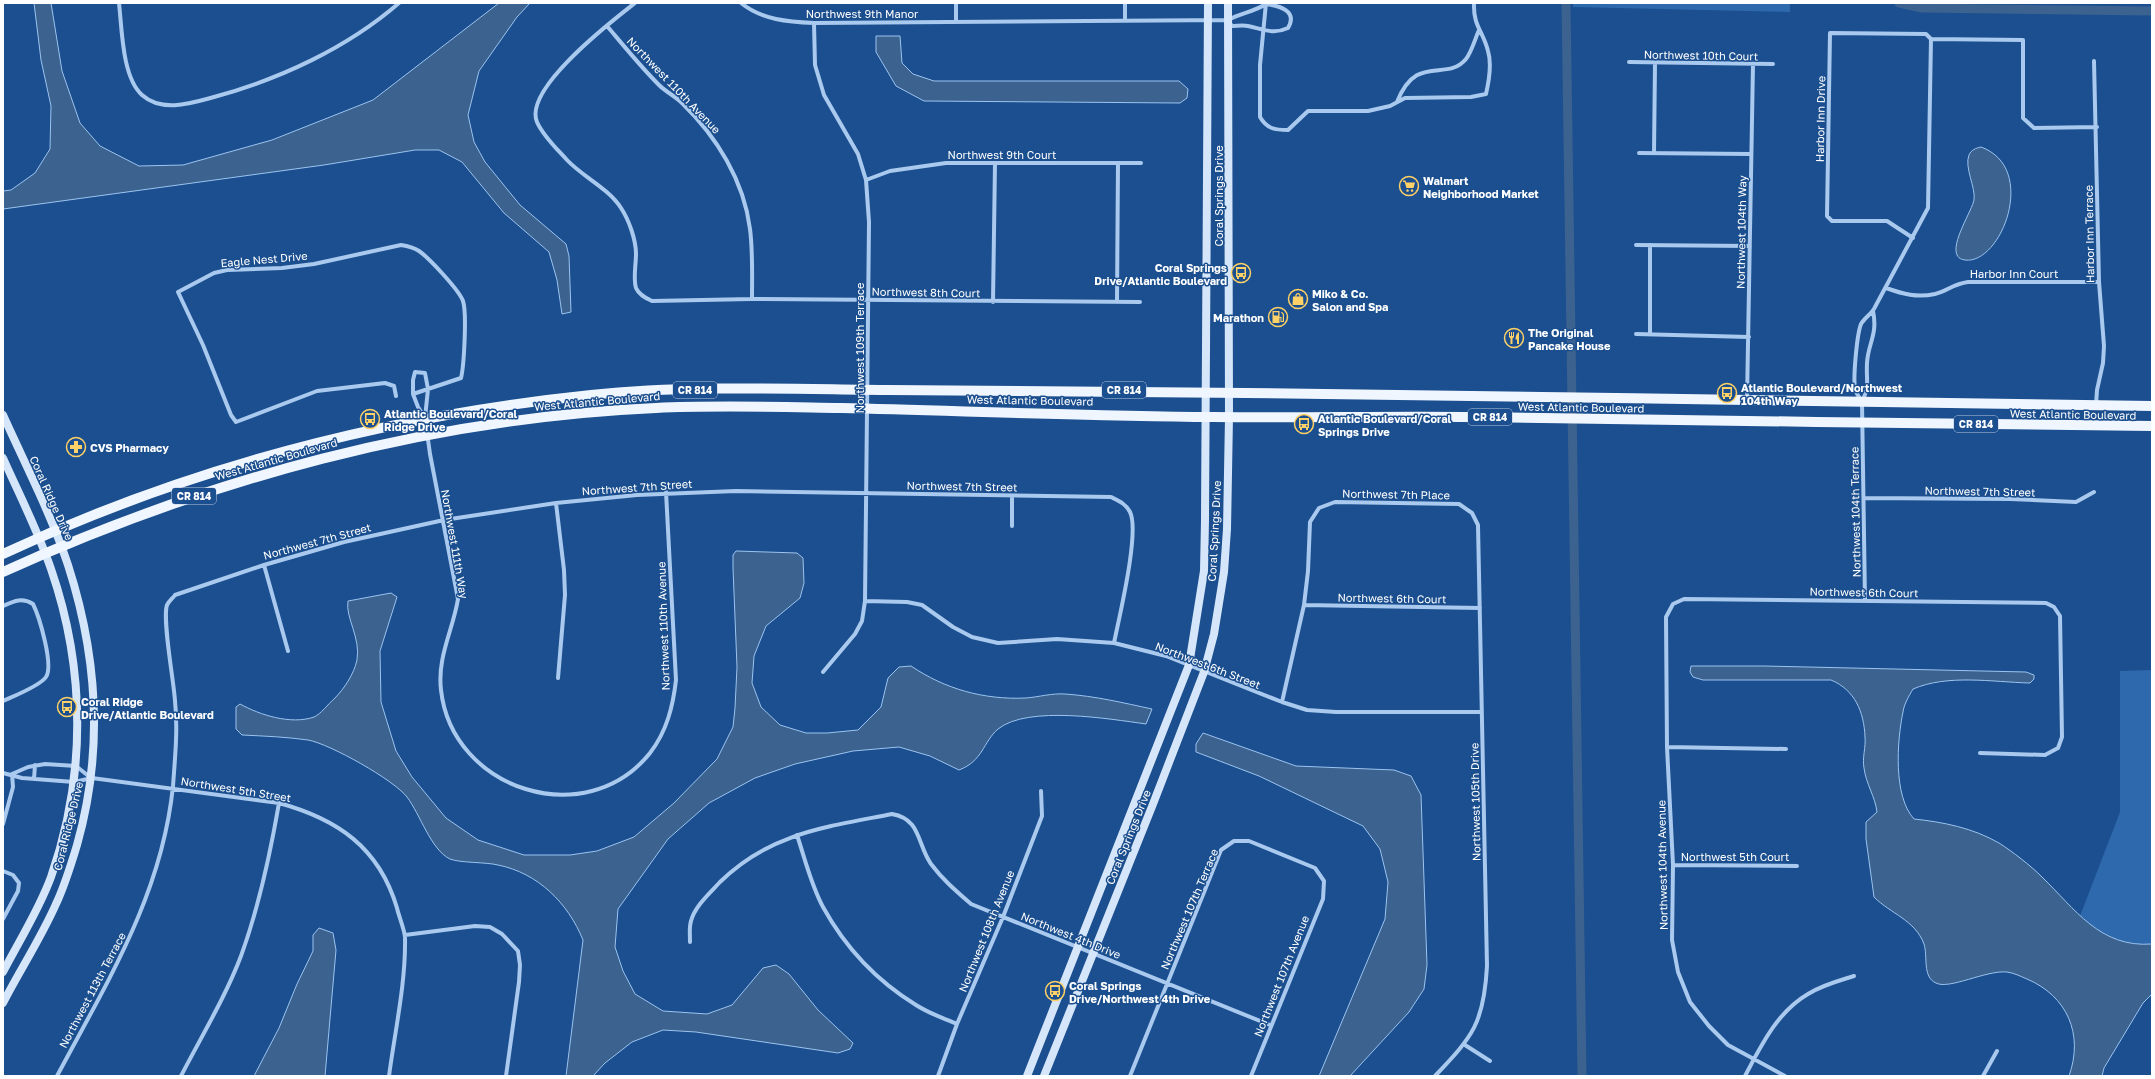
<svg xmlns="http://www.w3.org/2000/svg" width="2155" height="1079" viewBox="0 0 2155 1079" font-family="'Golos Text',sans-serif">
	<rect width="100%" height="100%" fill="#1b4f8f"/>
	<path fill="#2e69ad" d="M1573,3h217v9l-217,-5z
		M2152,670v274c-29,2 -50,-9 -72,-28l40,-104v-141z"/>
	<path fill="#3c6290" stroke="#9cc4f0" d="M34,3h17l11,68 18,52 20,23 39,20 44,-1 89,-25 101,-40 126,-97h31l-13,14 -38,54 -11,44 6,27 11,20 35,43 46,39 3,12 2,56 -9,2 -5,-34 -8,-28 -45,-39 -42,-51 -23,-12h-24l-91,15 -321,44v-18l8,-1 24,-17 15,-24 1,-43 -10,-46z
		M900,36l2,27 11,11 21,7h245l9,8 -1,9 -7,5 -256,-2 -28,-15 -20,-34v-16z
		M1981,147c58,21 20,118 -16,113 -24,-3 7,-48 9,-60 2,-12 -10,-33 -5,-45 2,-5 7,-7 12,-8z
		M736,551l61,2 6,5 1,25 -4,15 -34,28 -12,30 -2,27 9,24 19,18 26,8h21l31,-3 23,-23 7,-29 11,-11 12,-1c34,23 73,34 115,32 13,-1 26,-5 39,-4 30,2 59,9 87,15l-6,15c-36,-5 -118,-19 -148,5 -15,13 -15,32 -39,41l-29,-14 -31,-9 -46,4 -58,13 -40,14 -46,25 -41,36 -50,70 -3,38 8,24 12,23 28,17 44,3 25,-9 31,-37 13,-3 13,9 29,36 35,33 -3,6 -12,4 -142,-21 -33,-2 -31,12 -27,21 -12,13h-27l17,-136c-15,-37 -45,-67 -85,-75 -12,-3 -38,-2 -48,-6 -19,-9 -30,-45 -43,-62 -13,-17 -77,-53 -99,-57 -21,-3 -44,-4 -66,-5l-6,-6v-22l4,-3c20,11 51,21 74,13 7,-3 14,-13 20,-18 10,-10 20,-25 23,-39 4,-22 -12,-43 -9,-59l43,-8 6,4 -17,54 1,51 15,49 16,26 34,41 32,22 46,15h46l27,-4 37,-14 40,-34 43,-44 16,-32 2,-19 2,-41 -4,-99v-13z
		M1691,666h73l262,6 8,3v4l-4,4c-38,-1 -82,-9 -117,6 -4,7 -9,15 -10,23 -6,29 -10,84 11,107 29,3 59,9 85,24 14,9 31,22 43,34 33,32 58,71 110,67v50l-9,9 -39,65 -2,8h-33c15,-42 -2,-80 -42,-97 -7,-3 -13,-6 -20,-7 -21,-2 -58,18 -71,11 -14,-6 -8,-27 -12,-39 -9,-24 -33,-30 -50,-47l-8,-58v-17l11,-10c-2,-16 -11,-28 -13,-44 -2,-10 2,-21 1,-31 -1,-25 -10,-47 -34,-57h-128l-10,-3 -3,-5z
		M1203,733l93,33 98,4 17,6 10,19 6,170 -3,24 -15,23 -59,64h-31l66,-157 3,-37 -8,-33 -17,-23 -104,-50 -63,-24v-8z
		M319,928l14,5 3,17 -11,126h-71l25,-48 18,-44 16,-33v-16z"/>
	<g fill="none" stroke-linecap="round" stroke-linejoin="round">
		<path stroke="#3c6290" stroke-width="9" d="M1566,3l16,1073
			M1899,3l23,5 230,3"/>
		<path stroke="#a9c9ee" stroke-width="4" d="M119,3c3,26 3,74 23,92 20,18 50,8 72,2 66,-18 133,-49 185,-94
			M635,3c-23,18 -112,86 -98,119 6,14 20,27 30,38 16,17 41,28 54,48 8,12 15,32 15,46 0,10 -3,25 0,34 3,7 10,10 16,13l100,-2 388,3
			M741,3c21,17 48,19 73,20l414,-3
			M956,3v18
			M1266,3l-6,62v52c7,12 15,13 28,13l20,-19h60l22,-5 15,-8 66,-1 15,-3c3,-13 6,-30 2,-43 -5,-20 -15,-25 -14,-48
			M1266,4c14,2 32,7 22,24 -15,7 -25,1 -40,-2 -5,-1 -11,0 -16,0l-4,-6c12,-7 26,-8 38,-16z
			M1125,20v-17
			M814,23l1,42 9,30 34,59 8,26 3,42 -4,379 -3,20 -7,13 -32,38
			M607,26c17,20 33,40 52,59 7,7 16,11 23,18 35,34 62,78 68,126 3,23 2,47 2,70
			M1931,39l92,1v78l11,10 63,-1
			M2094,61l5,221 5,64 -1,17 -6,27 -1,15
			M1629,62l144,2
			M1397,102c20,-50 49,-19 69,-43 6,-8 9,-20 13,-29
			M1639,153l112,1
			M1654,153l1,-90
			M866,180l24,-9 56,-8h195
			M1636,245l114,1
			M1650,245v89
			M1886,288c17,6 31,10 49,6 12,-3 18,-10 33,-12h131
			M1117,301l1,-138
			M993,302l2,-139
			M1636,334l113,3
			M396,396l-2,-10 -9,-3 -68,8 -81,31 -5,-7 -28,-70 -25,-53 36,-19 13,-3 55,-2 32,-4 87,-19c7,1 12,2 18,6 10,7 40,39 44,50 4,12 1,65 -2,77l-48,16
			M1747,400l6,-336
			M1861,400c-2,-3 -5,-7 -6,-11 -2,-12 2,-55 6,-65 4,-7 11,-10 14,-17l53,-99 3,-169 -5,-5 -96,-1 -3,183 5,5h55l26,17
			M425,418l3,-29 -3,-16 -10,-1 -2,8v14l5,13 7,11 5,36 28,145c-5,31 -21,58 -17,91 11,100 145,143 209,63 17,-22 23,-47 26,-73l-10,-188
			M1012,496v30
			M1864,498l146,1 66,3 18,-10
			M556,503l8,67 1,25 -7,83
			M264,565l24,86
			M865,601l42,1 15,3 31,22 19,10 26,6 59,-4 57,4 52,13 116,46 25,8 29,2h146
			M1865,601l-3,-199c8,-18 4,-20 5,-39 1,-20 11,-28 6,-52
			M1304,605l176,3
			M3,606c11,-5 19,-9 30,-2 6,12 21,61 13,73 -6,9 -32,19 -43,24
			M1282,702l22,-97 4,-34 2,-49 9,-14 16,-6 124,2 13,9 6,12 9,441c-3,57 -14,70 -52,110
			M1667,747l119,2
			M3,773l19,5 52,4 18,-4 187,25c58,16 100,44 118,105 2,9 7,20 8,29 1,45 -10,94 -16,139
			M12,774l16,-7 17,-3 31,2 15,12
			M34,779l1,-14
			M3,824l10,-37 -1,-13
			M797,835c8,24 14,50 26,72 22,40 54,74 93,98 12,8 27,13 41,19
			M1673,865l124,1
			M3,871l10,4 6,8 -1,8 -15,28
			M405,935l70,-9 15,1 12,7 16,17 2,14 -1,17 -13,94
			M690,942c0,-7 -1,-15 1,-21 4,-15 19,-28 29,-39 50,-49 106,-55 172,-68 29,5 25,30 39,50 12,16 25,27 40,40l299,121
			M1465,1045l25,16
			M57,1076c50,-94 105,-181 116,-290 2,-28 5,-57 2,-85 -1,-19 -13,-82 -8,-96 2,-4 6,-7 8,-10l89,-30 80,-23 100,-22 112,-17 81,-8 99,-4 375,6c8,4 15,7 19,15 10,20 -11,106 -16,131
			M181,1076c20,-39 44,-78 60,-120 18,-49 29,-101 38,-153
			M938,1076l19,-52 46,-107 39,-101 -1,-25
			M1130,1076l91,-226 13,-9h15l66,27 9,13 -1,18 -72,177
			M1745,1076c16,-30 32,-64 63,-82 14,-9 30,-13 46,-18
			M1785,1076l-57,-31 -19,-19 -19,-24 -12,-30 -6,-32 1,-75 -6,-118 -1,-130 7,-13 11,-5 362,4 8,4 6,9 2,121 -4,11 -13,7 -65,-2
			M1983,1076l14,-25"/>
		<path stroke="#d6e6fa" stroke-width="8" d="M3,415c22,49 48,99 65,150 30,93 36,185 9,280 -6,20 -12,40 -21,59 -15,34 -36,66 -53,99
			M3,458c16,36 35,73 48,111 35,101 35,208 0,308 -12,33 -32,64 -48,95
			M1027,1076l162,-411 15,-94 1,-51 3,-517
			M1044,1076l109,-272 51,-132 10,-38 10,-62 3,-43 2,-112 -1,-414"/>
		<path stroke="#f0f6ff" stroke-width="10" d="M3,554c185,-86 384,-138 588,-159 97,-10 196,-6 294,-5 120,1 240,1 361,3 302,5 604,7 906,13
			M3,572c205,-93 427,-154 653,-164 61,-3 124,-1 185,0 124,3 248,8 372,9 87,1 174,-1 262,0 226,2 451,8 677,9"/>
	</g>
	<defs>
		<g id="supermarket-ring" transform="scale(1)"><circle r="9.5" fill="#1b4f8f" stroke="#ffd166" stroke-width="1.5"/><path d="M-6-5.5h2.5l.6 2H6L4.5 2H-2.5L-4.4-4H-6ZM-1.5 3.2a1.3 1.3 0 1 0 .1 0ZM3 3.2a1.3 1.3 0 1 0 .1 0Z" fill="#ffd166"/></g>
		<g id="bus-ring" transform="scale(1)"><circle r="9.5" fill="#1b4f8f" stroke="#ffd166" stroke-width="1.5"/><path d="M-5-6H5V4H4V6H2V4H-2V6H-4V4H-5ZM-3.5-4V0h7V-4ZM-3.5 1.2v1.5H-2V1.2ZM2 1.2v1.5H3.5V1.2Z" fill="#ffd166"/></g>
		<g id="shop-ring" transform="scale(1)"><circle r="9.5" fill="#1b4f8f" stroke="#ffd166" stroke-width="1.5"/><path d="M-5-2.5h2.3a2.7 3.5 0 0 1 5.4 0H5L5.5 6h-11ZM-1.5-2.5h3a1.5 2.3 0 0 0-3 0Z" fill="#ffd166"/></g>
		<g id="fuel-ring" transform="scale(1)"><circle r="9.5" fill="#1b4f8f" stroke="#ffd166" stroke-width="1.5"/><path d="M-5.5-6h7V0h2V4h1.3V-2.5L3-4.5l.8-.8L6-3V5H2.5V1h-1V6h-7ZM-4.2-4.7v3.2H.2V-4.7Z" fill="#ffd166"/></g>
		<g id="restaurant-ring" transform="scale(1)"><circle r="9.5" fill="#1b4f8f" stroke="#ffd166" stroke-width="1.5"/><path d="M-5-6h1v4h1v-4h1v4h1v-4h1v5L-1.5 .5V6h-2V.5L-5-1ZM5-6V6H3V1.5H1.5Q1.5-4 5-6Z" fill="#ffd166"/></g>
		<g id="pharmacy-ring" transform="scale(1)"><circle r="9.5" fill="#1b4f8f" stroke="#ffd166" stroke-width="1.5"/><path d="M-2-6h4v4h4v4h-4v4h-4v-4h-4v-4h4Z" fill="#ffd166"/></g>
	</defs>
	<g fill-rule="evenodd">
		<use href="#supermarket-ring" x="1409" y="186"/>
		<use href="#bus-ring" x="1241" y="273"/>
		<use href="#shop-ring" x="1298" y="299"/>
		<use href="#fuel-ring" x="1278" y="317"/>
		<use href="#restaurant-ring" x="1514" y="338"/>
		<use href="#bus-ring" x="1727" y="393"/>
		<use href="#bus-ring" x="370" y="419"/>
		<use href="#bus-ring" x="1304" y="424"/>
		<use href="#pharmacy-ring" x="76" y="447"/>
		<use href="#bus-ring" x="67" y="707"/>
		<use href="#bus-ring" x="1055" y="991"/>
	</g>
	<g text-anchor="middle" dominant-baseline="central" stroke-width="3" stroke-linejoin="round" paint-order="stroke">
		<g fill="#1b4f8f" stroke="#bbcadd" stroke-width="1">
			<rect x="673" y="382" width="44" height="16" rx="3"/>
			<rect x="1102" y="382" width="44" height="16" rx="3"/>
			<rect x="1468" y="409" width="44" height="16" rx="3"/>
			<rect x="1954" y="416" width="44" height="16" rx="3"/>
			<rect x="172" y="488" width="44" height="16" rx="3"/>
		</g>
		<g font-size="10" font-weight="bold" fill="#fff">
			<text x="695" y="390">CR 814</text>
			<text x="1124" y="390">CR 814</text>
			<text x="1490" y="417">CR 814</text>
			<text x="1976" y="424">CR 814</text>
			<text x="194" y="496">CR 814</text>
		</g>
		<g font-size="11" fill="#fff" stroke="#1b4f8f">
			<text x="862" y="13">Northwest 9th Manor</text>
			<text transform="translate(1701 55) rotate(1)">Northwest 10th Court</text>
			<text transform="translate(674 85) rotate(46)">Northwest 110th Avenue</text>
			<text transform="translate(1820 119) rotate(-89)">Harbor Inn Drive</text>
			<text x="1002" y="154">Northwest 9th Court</text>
			<text transform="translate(1218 196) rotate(-90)">Coral Springs Drive</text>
			<text transform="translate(1741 232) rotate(-89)">Northwest 104th Way</text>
			<text transform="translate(2089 234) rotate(-91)">Harbor Inn Terrace</text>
			<text transform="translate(264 259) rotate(-5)">Eagle Nest Drive</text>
			<text x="2014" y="273">Harbor Inn Court</text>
			<text transform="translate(926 292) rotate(1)">Northwest 8th Court</text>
			<text transform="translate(859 348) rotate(-90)">Northwest 109th Terrace</text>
			<text transform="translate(1030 400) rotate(1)">West Atlantic Boulevard</text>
			<text transform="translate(597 401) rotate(-5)">West Atlantic Boulevard</text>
			<text transform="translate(1581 407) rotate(1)">West Atlantic Boulevard</text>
			<text transform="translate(2073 414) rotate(1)">West Atlantic Boulevard</text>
			<text transform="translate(276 459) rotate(-16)">West Atlantic Boulevard</text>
			<text transform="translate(962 486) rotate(1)">Northwest 7th Street</text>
			<text transform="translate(637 487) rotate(-4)">Northwest 7th Street</text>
			<text transform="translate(1980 491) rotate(1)">Northwest 7th Street</text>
			<text transform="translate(1396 494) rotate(1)">Northwest 7th Place</text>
			<text transform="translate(52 498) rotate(66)">Coral Ridge Drive</text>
			<text transform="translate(1855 512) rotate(-91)">Northwest 104th Terrace</text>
			<text transform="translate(1214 531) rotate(-87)">Coral Springs Drive</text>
			<text transform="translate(317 541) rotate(-15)">Northwest 7th Street</text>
			<text transform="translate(455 544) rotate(80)">Northwest 111th Way</text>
			<text transform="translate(1864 592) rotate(1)">Northwest 6th Court</text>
			<text transform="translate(1392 598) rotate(1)">Northwest 6th Court</text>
			<text transform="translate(663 626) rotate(-92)">Northwest 110th Avenue</text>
			<text transform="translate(1208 665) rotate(21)">Northwest 6th Street</text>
			<text transform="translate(236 789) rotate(9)">Northwest 5th Street</text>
			<text transform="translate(1475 802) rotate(-91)">Northwest 105th Drive</text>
			<text transform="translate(68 826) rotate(-76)">Coral Ridge Drive</text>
			<text transform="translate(1128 837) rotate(-68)">Coral Springs Drive</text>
			<text x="1735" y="856">Northwest 5th Court</text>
			<text transform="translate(1662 865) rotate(-91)">Northwest 104th Avenue</text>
			<text transform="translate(1189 909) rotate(-67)">Northwest 107th Terrace</text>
			<text transform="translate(986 931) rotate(-68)">Northwest 108th Avenue</text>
			<text transform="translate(1071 935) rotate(22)">Northwest 4th Drive</text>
			<text transform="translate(1281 976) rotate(-68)">Northwest 107th Avenue</text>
			<text transform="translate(92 990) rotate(-62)">Northwest 113th Terrace</text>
		</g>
		<g font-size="11" font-weight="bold" fill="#fff" stroke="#1b4f8f" text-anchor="start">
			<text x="1423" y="180">Walmart<tspan x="1423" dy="13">Neighborhood Market</tspan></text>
			<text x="1227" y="267" text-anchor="end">Coral Springs<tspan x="1227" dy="13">Drive/Atlantic Boulevard</tspan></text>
			<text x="1312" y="293">Miko &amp; Co.<tspan x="1312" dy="13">Salon and Spa</tspan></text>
			<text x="1264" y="317" text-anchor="end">Marathon</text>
			<text x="1528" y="332">The Original<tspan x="1528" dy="13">Pancake House</tspan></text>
			<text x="1741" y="387">Atlantic Boulevard/Northwest<tspan x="1741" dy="13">104th Way</tspan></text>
			<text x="384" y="413">Atlantic Boulevard/Coral<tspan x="384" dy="13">Ridge Drive</tspan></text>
			<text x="1318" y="418">Atlantic Boulevard/Coral<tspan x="1318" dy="13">Springs Drive</tspan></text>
			<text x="90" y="447">CVS Pharmacy</text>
			<text x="81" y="701">Coral Ridge<tspan x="81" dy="13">Drive/Atlantic Boulevard</tspan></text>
			<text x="1069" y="985">Coral Springs<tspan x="1069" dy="13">Drive/Northwest 4th Drive</tspan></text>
		</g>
	</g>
	<rect width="2155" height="1079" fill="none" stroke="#ffffff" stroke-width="8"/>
</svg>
